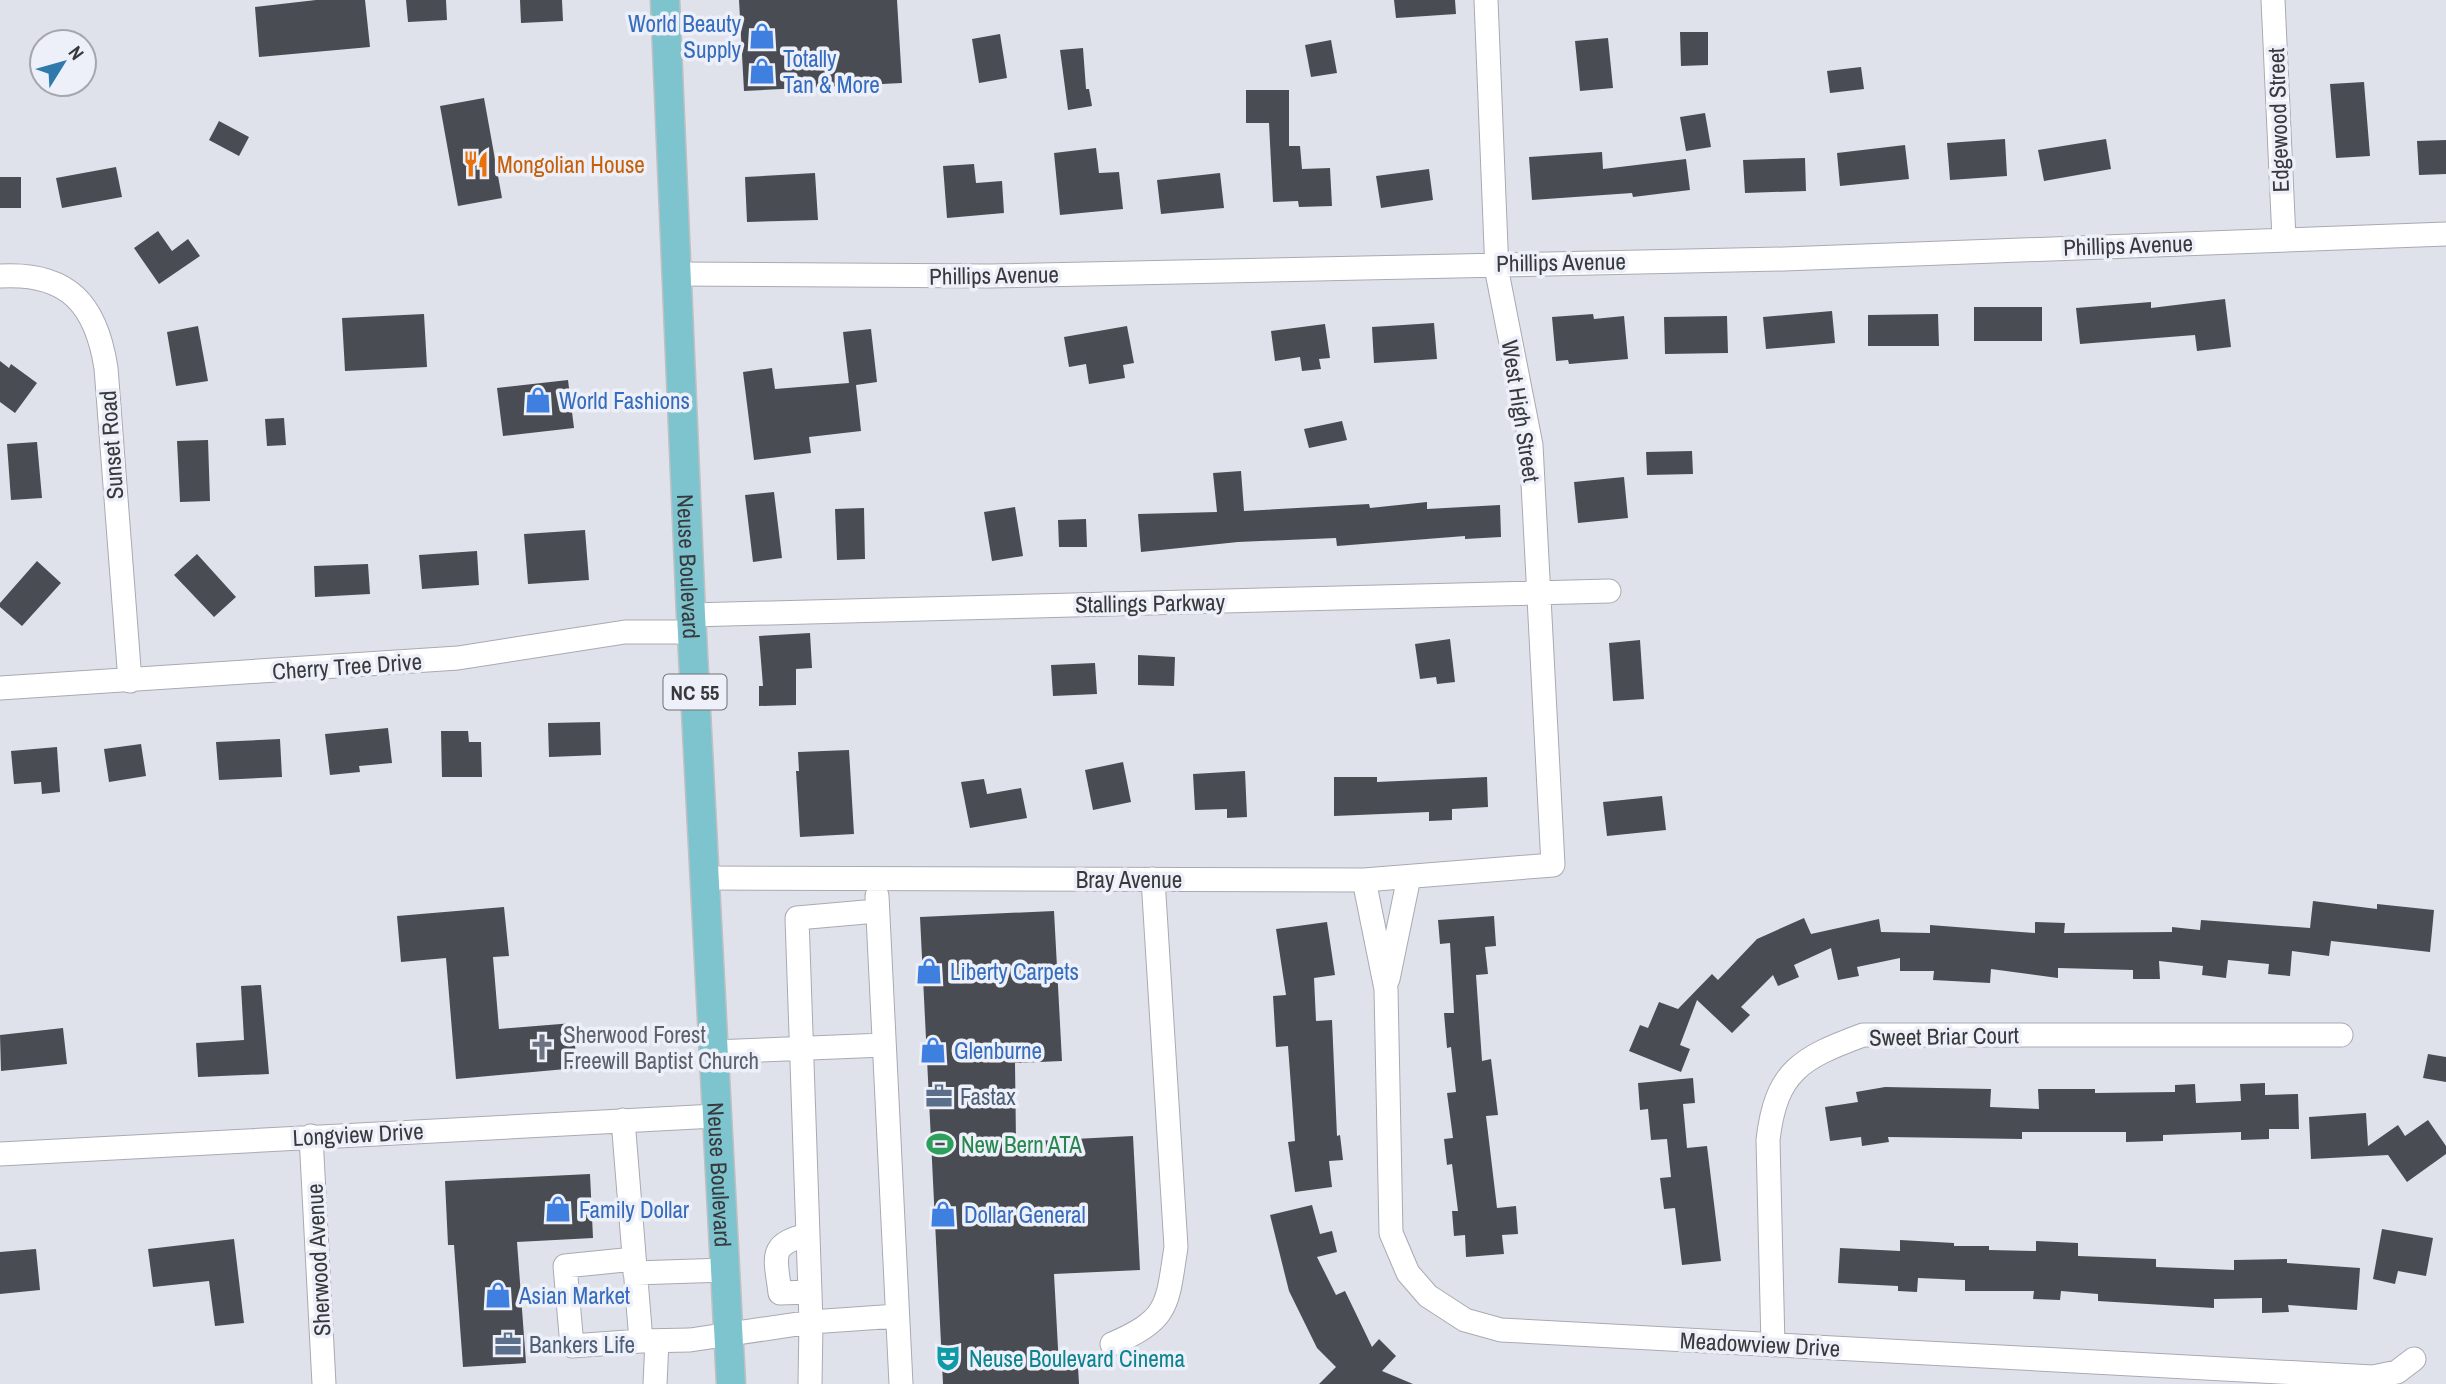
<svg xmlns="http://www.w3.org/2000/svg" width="2446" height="1384" viewBox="0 0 2446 1384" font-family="'Archivo Narrow',sans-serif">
	<rect width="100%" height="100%" fill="#e0e2eb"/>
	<path fill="#4a4c53" d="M316,0h49l5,47 -111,10 -4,-50z
		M406,0h40l1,20 -39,2z
		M520,0h42l1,21 -42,2z
		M739,0h158l5,83 -158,8z
		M1394,0h61l1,14 -60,4z
		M1680,32h28v33l-27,1z
		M1000,34l7,44 -28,5 -7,-44z
		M1608,38l5,50 -33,3 -5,-50z
		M1331,40l6,33 -26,4 -6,-32z
		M1083,48l3,41h3l3,17 -24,4 -8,-60z
		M1861,67l3,22 -34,4 -3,-22z
		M2364,82l6,74 -34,2 -6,-74z
		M1246,90h43v56h11l2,23 28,-1 2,38 -33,1 -1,-6 -25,1 -4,-79h-23z
		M484,98l18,100 -44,8 -18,-100z
		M1705,113l6,34 -25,4 -6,-34z
		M219,121l30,16 -10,19 -30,-16z
		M2005,139l2,37 -57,4 -3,-37z
		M2106,139l5,30 -67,12 -6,-31z
		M2446,140v34l-27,1 -2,-34z
		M1905,145l4,34 -69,7 -3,-33z
		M1096,148l3,25 20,-1 4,37 -63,6 -6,-62z
		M1602,152l1,17 83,-10 4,31 -57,7 -1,-4 -100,7 -3,-43z
		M1805,158l1,33 -61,2 -2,-33z
		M974,164l2,19 26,-2 2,32 -57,5 -4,-52z
		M116,167l6,30 -60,11 -6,-30z
		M1429,169l4,31 -52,8 -5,-32z
		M815,173l3,47 -71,2 -2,-45z
		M1220,173l4,35 -63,6 -4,-34z
		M0,177h21v31h-21z
		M158,231l14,20 16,-12 12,17 -41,28 -25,-36z
		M2225,299l6,48 -34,4 -2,-16 -115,9 -4,-36 75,-6v6z
		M1974,307h68v34h-68z
		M1832,311l3,32 -69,6 -3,-32z
		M424,314l3,53 -82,4 -3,-53z
		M1593,314l1,5 30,-3 4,43 -59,5 -1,-4 -12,1 -4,-44z
		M1938,314l1,32h-71v-31z
		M1727,316l1,37 -63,1 -1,-37z
		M1434,323l3,36 -63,4 -2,-36z
		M1325,324l5,34 -11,1 2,10 -19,2 -2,-14 -25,4 -4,-30z
		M198,326l10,55 -32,5 -9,-54z
		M1127,326l7,37 -11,2 2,13 -36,6 -3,-20 -17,3 -5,-30z
		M871,329l6,53 -21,3 5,46 -52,6 2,16 -57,7 -11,-88 29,-4 3,21 74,-6 -6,-51z
		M0,361l9,7 2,-4 26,19 -22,30 -15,-11z
		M568,380l6,48 -71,8 -6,-48z
		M284,418l2,27 -19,1 -2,-27z
		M1342,421l5,19 -38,8 -5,-19z
		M208,440l2,61 -30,1 -3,-61z
		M37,442l5,56 -31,2 -4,-56z
		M1692,451l1,23 -46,1 -1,-23z
		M1241,471l3,40 125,-7 1,4 57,-6v7l73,-4 1,32 -36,2v-3l-128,10 -1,-8 -98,4 -97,10 -3,-38 79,-2 -4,-39z
		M1624,477l4,41 -50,5 -4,-41z
		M774,492l8,66 -29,4 -8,-67z
		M1015,507l8,49 -31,5 -8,-49z
		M864,508l1,51 -28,1 -2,-51z
		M1086,519l1,28h-28l-1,-27z
		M585,530l4,50 -61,4 -4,-50z
		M477,551l2,34 -57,4 -3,-34z
		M197,554l39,43 -22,20 -40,-42z
		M37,561l24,22 -39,43 -22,-19v-4z
		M368,564l2,30 -55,3 -1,-31z
		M810,633l2,35 -16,1v36l-37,1v-20h4l-4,-50z
		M1450,639l5,43 -18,2 -1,-7 -16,2 -5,-35z
		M1640,640l4,59 -31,2 -4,-58z
		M1138,655l37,2 -1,29 -36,-1z
		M1095,663l2,31 -44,2 -2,-31z
		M600,722l1,33 -52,2 -1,-34z
		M388,728l4,35 -33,3 1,6 -30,3 -5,-41z
		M441,731h27l1,11h12l1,35h-40z
		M280,739l2,38 -63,3 -3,-38z
		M141,744l5,32 -37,6 -5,-33z
		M57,747l3,45 -18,2 -1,-12 -27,2 -3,-33z
		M849,750l5,84 -54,3 -4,-66h3l-1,-19z
		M1123,762l8,40 -38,8 -8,-40z
		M1245,771l2,46 -20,1v-9l-32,1 -2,-36z
		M1334,777h43v5l110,-5 1,30 -36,2v11l-23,1v-9l-95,4z
		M984,779l3,15 34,-6 6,30 -57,10 -9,-46z
		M1662,796l4,34 -59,6 -4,-34z
		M2313,901l64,8v-5l57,6 -4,42 -99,-11 -2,15 -37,-5 -2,25 -22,-2 1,-10 -41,-4 -2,18 -24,-3 1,-9 -44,-5 1,18h-27v-9l-75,-2v10l-67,-9 -1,14 -57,-3 1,-9h-34v-13l-43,9 2,9 -21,4 -7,-32 -37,17 5,12 -21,9 -5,-11 -32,32 9,8 -18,18 -35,-33 -17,45 10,4 -9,23 -52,-21 11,-26 8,3 11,-26 19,7 34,-35 6,6 39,-41 47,-21 7,16 68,-15 2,13 49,1v-8l105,8v-11l30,1 -1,10 108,-1v-5l28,3 1,-10 109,8z
		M504,907l5,49 -16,1 6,72 74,-6 4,45 -121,11 -10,-121 -45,4 -4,-46z
		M1054,911l8,150 -47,2 1,79 117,-6 7,134 -86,4 5,93 19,-1 1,18h-136l-23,-467z
		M1494,916l2,30 -11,1 3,27 -12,1 6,86 9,-2 7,56 -12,1 11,92 19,-2 2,28 -16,1 2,19 -38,3 -1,-22 -11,1 -2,-25h6l-6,-47 -5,1 -3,-26 9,-1 -6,-45 9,-1 -5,-45 -4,1 -3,-35h10l-4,-70 -10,1 -2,-24z
		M1327,922l8,53 -21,3 2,43 16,-1 5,116 3,-1 3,25 -14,1 3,26 -37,5 -7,-50 7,-1 -7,-95 -12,1 -3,-51 13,-1 -10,-66z
		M261,985l8,89 -71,3 -2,-34 48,-3 -3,-54z
		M63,1028l4,36 -66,7 -1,-36z
		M2428,1054l18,3v25l-23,-4z
		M1693,1078l2,25 -12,1 4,44 20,-2 14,115 -39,4 -7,-57 -11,1 -4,-31 11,-1 -4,-38 -16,1 -3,-31 -8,1 -2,-27z
		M2265,1083v12l33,-1 1,35h-30v10l-28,1v-8l-78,3v6l-37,1v-10h-104v7l-134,-2 1,5 -27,4 -1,-9 -31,4 -5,-34 33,-5 -2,-10 29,-5 106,2 -1,18 49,2 -1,-20h57v4l80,-1v-7l20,-1 1,19 45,-2 -1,-17z
		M2366,1113l2,33 30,-21 7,11 23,-16 18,26v8l-39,28 -19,-27 -77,4 -2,-42z
		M590,1174l3,64 -76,4 9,121 -63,4 -9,-122h-6l-3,-64z
		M1312,1205l8,29 12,-3 5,21 -20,5 19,38 9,-4 27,56 7,-8 17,17 -14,15 31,13h-94l17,-17 -19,-19 -28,-57 -19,-76z
		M2382,1229l51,9 -7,38 -28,-5 -3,13 -22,-5z
		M234,1239l10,84 -29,3 -6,-45 -56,6 -5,-38z
		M1900,1240l54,3v3h35v4l47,1v-10l42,2v13l78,3v8l78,3v-10l53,-1v4l73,5 -3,42 -69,-5 1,7 -27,1v-15l-48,1v9l-116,-7v-7l-37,-3 -1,9 -27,-1 1,-8h-69v-11l-47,-2 -1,14 -19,-1v-5l-60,-3 2,-35 60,3z
		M36,1249l4,41 -40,4v-42z"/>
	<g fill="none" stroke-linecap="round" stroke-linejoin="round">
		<g stroke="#a8aab3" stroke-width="25">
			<path id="minor" d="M2273,0l11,239
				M676,274l313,2 795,-17 662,-25
				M0,276c68,-4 96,28 106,92l24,313
				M691,615l918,-24
				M0,688l458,-30 167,-26h67
				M705,878l659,2 189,-15 -22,-420 -34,-173 -11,-272
				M1364,880l22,109 5,244 17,40 20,23 37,24 36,10 872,47 24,-5 17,-13
				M877,896l24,488
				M877,911l-80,7 14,404 86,-6
				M1388,979l21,-102
				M713,1052l171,-7
				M623,1120l18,221 49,-1 121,-18 -1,62
				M311,1136l13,248
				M0,1154l715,-38
				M808,1235c-41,9 -32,23 -28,58l30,-1
				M634,1259l-69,7 7,80 69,-5
				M635,1273l90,-3
				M1112,1344c58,-25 55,-39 64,-97l-23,-368
				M1773,1345l-5,-205c8,-69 33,-82 95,-105h478
				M655,1384l2,-43"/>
		</g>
		<g stroke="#bfc0c1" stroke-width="31">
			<g id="major">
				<path id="s1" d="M665,0l26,615 40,769"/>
			</g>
		</g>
		<use href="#minor" stroke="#fff" stroke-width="23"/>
		<use href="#major" stroke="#7ec4cf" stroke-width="28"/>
	</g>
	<defs>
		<g id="shop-bare" transform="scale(2.1)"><path d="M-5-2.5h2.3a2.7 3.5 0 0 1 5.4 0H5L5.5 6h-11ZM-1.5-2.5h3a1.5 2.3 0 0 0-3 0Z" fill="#3f7fe0" stroke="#edf0f8" stroke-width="2.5" paint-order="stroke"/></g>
		<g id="restaurant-bare" transform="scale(2.1)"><path d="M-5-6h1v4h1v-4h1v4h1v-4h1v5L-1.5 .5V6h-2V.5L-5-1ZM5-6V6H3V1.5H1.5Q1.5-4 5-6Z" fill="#e8710a" stroke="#edf0f8" stroke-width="2.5" paint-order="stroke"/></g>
		<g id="church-bare" transform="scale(2.1)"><path d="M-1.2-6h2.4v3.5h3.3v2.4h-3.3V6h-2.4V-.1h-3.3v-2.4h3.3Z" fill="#6b7280" stroke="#edf0f8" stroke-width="2.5" paint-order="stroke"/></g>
		<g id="office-bare" transform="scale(2.1)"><path d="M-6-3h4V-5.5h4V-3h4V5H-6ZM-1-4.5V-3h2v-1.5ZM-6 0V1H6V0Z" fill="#5c6f8a" stroke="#edf0f8" stroke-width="2.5" paint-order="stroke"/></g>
		<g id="stadium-bare" transform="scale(2.1)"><path d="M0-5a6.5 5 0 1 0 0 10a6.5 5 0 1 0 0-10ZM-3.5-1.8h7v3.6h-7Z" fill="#2e9e5b" stroke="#edf0f8" stroke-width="2.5" paint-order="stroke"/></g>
		<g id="theatre-bare" transform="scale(2.1)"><path d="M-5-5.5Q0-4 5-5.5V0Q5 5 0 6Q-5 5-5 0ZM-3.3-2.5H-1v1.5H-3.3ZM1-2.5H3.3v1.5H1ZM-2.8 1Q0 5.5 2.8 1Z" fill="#0f9aa8" stroke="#edf0f8" stroke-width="2.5" paint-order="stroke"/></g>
	</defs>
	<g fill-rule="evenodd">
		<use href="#shop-bare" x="762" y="36"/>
		<use href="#shop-bare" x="762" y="71"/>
		<use href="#restaurant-bare" x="476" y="164"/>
		<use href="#shop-bare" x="538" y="400"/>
		<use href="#shop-bare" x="929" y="971"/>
		<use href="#church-bare" x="542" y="1047"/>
		<use href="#shop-bare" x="933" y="1050"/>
		<use href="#office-bare" x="939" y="1096"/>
		<use href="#stadium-bare" x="940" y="1144"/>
		<use href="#shop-bare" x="558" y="1209"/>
		<use href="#shop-bare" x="943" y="1214"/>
		<use href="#shop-bare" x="498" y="1295"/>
		<use href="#office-bare" x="508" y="1344"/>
		<use href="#theatre-bare" x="948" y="1358"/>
	</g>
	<g text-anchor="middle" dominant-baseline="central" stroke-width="7" stroke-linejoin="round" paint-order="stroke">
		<rect fill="#edf0f8" stroke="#6e7075" stroke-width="2" x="663.5" y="674.5" width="63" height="35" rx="5"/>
		<g font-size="21" font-weight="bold" fill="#38393d">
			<text x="695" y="692">NC 55</text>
		</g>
		<g font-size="23" fill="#366cbe" stroke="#edf0f8" text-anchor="start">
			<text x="741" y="23" text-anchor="end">World Beauty<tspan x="741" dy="26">Supply</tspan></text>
			<text x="783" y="58">Totally<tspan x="783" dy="26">Tan &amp; More</tspan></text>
			<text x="559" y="400">World Fashions</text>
			<text x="950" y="971">Liberty Carpets</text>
			<text x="954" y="1050">Glenburne</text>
			<text x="579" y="1209">Family Dollar</text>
			<text x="964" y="1214">Dollar General</text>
			<text x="519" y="1295">Asian Market</text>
		</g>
		<g font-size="23" fill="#38393d" stroke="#edf0f8">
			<text transform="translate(2278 120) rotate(-92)">Edgewood Street</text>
			<text transform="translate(2128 245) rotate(-2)">Phillips Avenue</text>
			<text transform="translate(1561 262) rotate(-1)">Phillips Avenue</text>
			<text transform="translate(994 275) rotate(-1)">Phillips Avenue</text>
			<text transform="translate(1521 411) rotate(81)">West High Street</text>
			<text transform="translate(111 445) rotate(-94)">Sunset Road</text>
			<text stroke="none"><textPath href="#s1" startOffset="567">Neuse Boulevard</textPath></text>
			<text transform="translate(1150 603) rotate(-1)">Stallings Parkway</text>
			<text transform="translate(347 666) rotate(-4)">Cherry Tree Drive</text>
			<text x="1129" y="879">Bray Avenue</text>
			<text transform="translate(1944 1036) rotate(-1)">Sweet Briar Court</text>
			<text transform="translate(358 1134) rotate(-3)">Longview Drive</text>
			<text stroke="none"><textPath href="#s1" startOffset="1176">Neuse Boulevard</textPath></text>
			<text transform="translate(318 1260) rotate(-93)">Sherwood Avenue</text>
			<text transform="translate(1760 1344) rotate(3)">Meadowview Drive</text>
		</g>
		<g font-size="23" fill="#c56008" stroke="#edf0f8" text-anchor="start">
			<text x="497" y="164">Mongolian House</text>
		</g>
		<g font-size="23" fill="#5b616d" stroke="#edf0f8" text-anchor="start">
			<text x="563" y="1034">Sherwood Forest<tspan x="563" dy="26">Freewill Baptist Church</tspan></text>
		</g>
		<g font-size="23" fill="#4e5e75" stroke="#edf0f8" text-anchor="start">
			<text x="960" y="1096">Fastax</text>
			<text x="529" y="1344">Bankers Life</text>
		</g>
		<g font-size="23" fill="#27864d" stroke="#edf0f8" text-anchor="start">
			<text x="961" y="1144">New Bern ATA</text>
		</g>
		<g font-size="23" fill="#0d838f" stroke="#edf0f8" text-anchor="start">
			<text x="969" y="1358">Neuse Boulevard Cinema</text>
		</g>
	</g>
	<g transform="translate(63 63) rotate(53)"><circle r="33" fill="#edf0f8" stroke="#a5a7ad" stroke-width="2"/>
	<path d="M0-5L12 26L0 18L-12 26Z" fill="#2e7aad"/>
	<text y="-10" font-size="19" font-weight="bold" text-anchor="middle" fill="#38393d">N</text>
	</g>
</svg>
